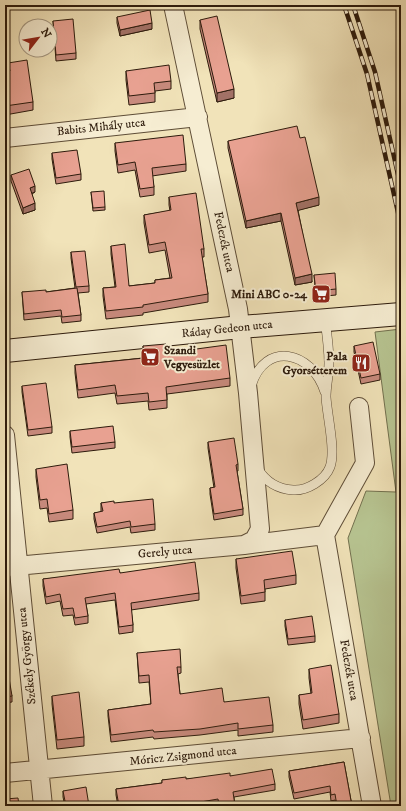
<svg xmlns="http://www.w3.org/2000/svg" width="406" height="811" viewBox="0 0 406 811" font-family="'IM FELL DW Pica',serif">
	<rect width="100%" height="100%" fill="#f1e3b9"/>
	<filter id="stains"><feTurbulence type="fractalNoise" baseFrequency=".005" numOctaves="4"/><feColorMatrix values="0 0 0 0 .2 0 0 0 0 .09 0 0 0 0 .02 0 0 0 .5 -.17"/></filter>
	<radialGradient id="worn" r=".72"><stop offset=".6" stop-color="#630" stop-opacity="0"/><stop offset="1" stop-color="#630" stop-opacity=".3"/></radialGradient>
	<path fill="#b7c491" stroke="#72704e" d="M401,329v477h-10l-43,-268 18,-47 30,1 -21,-160z"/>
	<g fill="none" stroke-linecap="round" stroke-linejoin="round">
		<g stroke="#5e4d37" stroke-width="10">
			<path id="lane" d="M251,386c14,-46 61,-35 74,6
				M258,469c8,13 20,20 35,21 14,1 32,-10 37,-23 6,-16 -3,-52 -4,-70 0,-12 3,-23 3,-34 0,-15 -2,-29 -4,-43"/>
		</g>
		<g stroke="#5e4d37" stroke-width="20">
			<path id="street" d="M173,5l65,304 10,84 12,136 -6,11 -10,5
				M5,138l193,-21
				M5,435l38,371
				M325,535l47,271
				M325,535l40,-72 -6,-56
				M5,567l239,-22 81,-10
				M5,773l356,-35"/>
		</g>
		<g stroke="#2d1b0c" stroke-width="24">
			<path id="secondary" d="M5,351l236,-24 160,-13"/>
		</g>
		<use href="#lane" stroke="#f6edd2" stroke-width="9"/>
		<use href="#street" stroke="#f6edd2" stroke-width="18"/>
		<use href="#secondary" stroke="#f6edd2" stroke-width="22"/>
		<g stroke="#2d1b0c" stroke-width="4.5">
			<path id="rail" d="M344,5l23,69 34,152
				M353,5l22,67 26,116"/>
		</g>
		<use href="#rail" stroke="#f6edd2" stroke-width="3" stroke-dasharray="9" stroke-linecap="butt"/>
	</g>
	<path fill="#c88a7d" stroke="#2d1b0c" d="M117,17l35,12 -32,7 -3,-13z
		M200,20l34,78 -17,4 -17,-73z
		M53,21l23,32v6l-20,2z
		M8,63l25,39v8l-28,5v-43l3,-1z
		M126,71l45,10v8l-16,2v11l-26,3 -3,-25z
		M228,141l91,64 -21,5 14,72 -17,3 -14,-64 -35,7 -18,-80z
		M115,143l71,21v7l-34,5 2,11v8l-14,2 -5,-27 -17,3 -3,-22z
		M52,153l29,21v6l-25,4 -4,-25z
		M11,175l24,17 -3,2 3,16 -12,4 -12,-33z
		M91,192l14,15v3l-12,1z
		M169,197l35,52v8h-2l6,37v8l-65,11v2l-37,4 -3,-23v-8l12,-1 -4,-33v-8l18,40 26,-3v-3l15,-2 -5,-28 -16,3 -5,-30v-8l26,-4 -1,-6z
		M71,252l18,34v6l-11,1 3,22v6l-19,2 -1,-7 -37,4 -2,-28h24l29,-4 -4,-30z
		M314,275l22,14v6l-20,2z
		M143,346l24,7 63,25v8l-63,8v14l-18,2 -1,-9 -31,3 -2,-11 -37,5 -3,-25v-8l68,-7z
		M354,346l26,28v6l-19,4 -7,-32z
		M22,386l30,41v6l-24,3 -6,-44z
		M70,431l45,11v6l-43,5 -2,-16z
		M208,442l30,22v7h-1l6,38v6l-29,5 -4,-26v-6h4l-6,-40z
		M36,469l37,41v9l-24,3 -2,-14 -7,1 -4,-32z
		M101,503h13l41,21v6l-24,3 -1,-6 -33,6 -3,-14v-6l7,-1z
		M236,559l60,16v9l-31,5v12l-24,3 -5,-36z
		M120,573l79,20v7l-68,10 2,15v7l-14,2 -4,-34 -29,4 2,12v7l-13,2 -2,-10 -10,1 -3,-15 -14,3 -3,-18v-7z
		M285,620l30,16v6l-27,3 -3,-19z
		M137,653l44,14v6l-3,1 2,20 44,8 49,23v7l-35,4v-6l-38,5 -46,4 -1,-2 -42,5 -3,-26v-6l43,-6 -2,-22 -10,1z
		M309,669l30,45v9l-36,6 -4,-25v-9l12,-1 -2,-16z
		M5,672l7,24v6l-7,1z
		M52,696l32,41v9l-27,3 -5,-45z
		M344,762l8,44h-16l-1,-6 -4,1 -1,-9 -36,7 -5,-22v-6z
		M230,776l45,8v6l-41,7 1,9h-117l-2,-11v-6l46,-6v-3l24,-1z
		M63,791l26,15h-24l-2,-9z"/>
	<path fill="#a27166" stroke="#2d1b0c" d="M152,23v6l-32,7v-6z
		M234,89v9l-17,4v-9z
		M35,186v6l-5,2v-6z
		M319,197v8l-23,6v-8z
		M35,203v7l-12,4v-6z
		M281,213v8l-35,7v-7z
		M312,274v8l-17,3v-7z"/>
	<path fill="#e8a191" stroke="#2d1b0c" d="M150,10l2,13 -32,7 -3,-13z
		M217,16l17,73 -17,4 -17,-73z
		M73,19l3,34 -20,2 -3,-34z
		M27,60l6,42 -28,4v-34l5,-1 -2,-8z
		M169,65l2,16 -17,2 1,10 -26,3 -3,-25z
		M297,126l3,12 5,-1 14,60 -23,6 16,71 -17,4 -14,-65 -35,8 -18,-80z
		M183,135l3,29 -34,4 2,19 -14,2 -5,-27 -17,3 -3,-22z
		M77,150l4,24 -25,4 -4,-25z
		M29,169l6,17 -5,2 5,15 -12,5 -12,-33z
		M104,191l1,16 -12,1 -2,-16z
		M196,193l8,56h-3l7,45 -65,11v2l-37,4 -3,-23 13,-1 -5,-41 14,-2 4,42 26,-3v-3l17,-2 -7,-36 -16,3 -5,-30 27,-5 -2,-13z
		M85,251l4,35 -13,1 -5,-35z
		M335,273l1,16 -20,2 -2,-16z
		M77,288l4,27 -19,2 -1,-7 -37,4 -2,-22 24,-2v2z
		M373,342l7,32 -19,4 -7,-32z
		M166,344l1,9 59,-8 4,33 -64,9 1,13 -18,2 -1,-9 -31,3 -2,-11 -37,5 -3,-25 69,-7 -1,-12z
		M46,383l6,44 -24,3 -6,-44z
		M113,426l2,16 -43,5 -2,-16z
		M234,438l4,26 -2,1 7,44 -29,5 -4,-26 5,-1 -7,-45z
		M67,464l6,46 -24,4 -2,-15 -7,1 -4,-31z
		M153,499l2,25 -24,3 -1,-6 -33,6 -3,-14 9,-2 -2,-8 13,-2v2z
		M292,551l4,24 -32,5 1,12 -24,4 -5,-37z
		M195,562l4,31 -68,10 2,22 -14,2 -4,-34 -30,5 3,18 -13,2 -2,-10 -10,1 -3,-15 -14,3 -3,-18 76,-10 1,4z
		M312,616l3,20 -27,3 -3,-19z
		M180,649l1,18h-4l3,27 42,-6 2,14 45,-5 4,28 -35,4v-6l-38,6 -46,3 -1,-2 -42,5 -3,-25 43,-6 -2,-29 -10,1 -2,-23z
		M331,665l8,49 -36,6 -4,-25 13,-2 -3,-24z
		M5,672h3l4,24 -7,1z
		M79,692l5,45 -27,3 -5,-44z
		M344,762l8,44h-15l-2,-12 -4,1 -1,-9 -36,7 -5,-22z
		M272,769l3,15 -42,8 2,14h-16l-1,-7 -29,5v2h-70l-3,-17 46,-6v-3l24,-3v2l44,-6v3z
		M86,787l3,19h-23l-3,-15z
		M18,798l1,8h-14v-7z"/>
	<defs>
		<g id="supermarket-square" transform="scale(1)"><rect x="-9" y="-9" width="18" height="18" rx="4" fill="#8f2418" stroke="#f6edd2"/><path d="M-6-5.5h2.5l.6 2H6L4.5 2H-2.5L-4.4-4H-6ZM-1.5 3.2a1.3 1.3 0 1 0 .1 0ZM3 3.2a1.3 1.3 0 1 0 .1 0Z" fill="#fff"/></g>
		<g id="restaurant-square" transform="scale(1)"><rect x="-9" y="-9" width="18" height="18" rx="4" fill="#8f2418" stroke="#f6edd2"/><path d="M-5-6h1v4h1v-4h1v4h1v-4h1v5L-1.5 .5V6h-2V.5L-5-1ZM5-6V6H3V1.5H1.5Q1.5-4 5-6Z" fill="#fff"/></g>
	</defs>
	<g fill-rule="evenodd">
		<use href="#supermarket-square" x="321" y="294"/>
		<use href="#supermarket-square" x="150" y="357"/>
		<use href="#restaurant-square" x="361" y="363"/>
	</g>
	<g text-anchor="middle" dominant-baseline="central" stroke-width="4" stroke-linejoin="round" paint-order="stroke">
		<g font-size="12" fill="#2d1b0c" stroke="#f6edd2">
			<text transform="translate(101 127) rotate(-6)">Babits Mihály utca</text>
			<text transform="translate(224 242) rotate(78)">Fedezék utca</text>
			<text transform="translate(227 329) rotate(-6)">Ráday Gedeon utca</text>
			<text transform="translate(165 552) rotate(-5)">Gerely utca</text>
			<text transform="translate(27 656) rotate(-96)">Székely György utca</text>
			<text transform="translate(349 670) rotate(80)">Fedezék utca</text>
			<text transform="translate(183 756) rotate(-6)">Móricz Zsigmond utca</text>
		</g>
		<g font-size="12" font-weight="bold" fill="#2d1b0c" stroke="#f6edd2" text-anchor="end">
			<text x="307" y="294">Mini ABC 0-24</text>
			<text x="164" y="350" text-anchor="start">Szandi<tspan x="164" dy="14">Vegyesüzlet</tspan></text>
			<text x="347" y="356">Pala<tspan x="347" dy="14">Gyorsétterem</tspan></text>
		</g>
	</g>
	<rect width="406" height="811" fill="none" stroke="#f1e3b9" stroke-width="20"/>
	<rect x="6" y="6" width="394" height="799" fill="none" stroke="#2d1b0c" stroke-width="2"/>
	<rect x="10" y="10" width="386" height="791" fill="none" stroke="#2d1b0c"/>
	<g transform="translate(38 38) rotate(59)"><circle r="19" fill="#f6edd2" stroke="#a69983"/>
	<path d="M0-3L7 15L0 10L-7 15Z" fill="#8f2418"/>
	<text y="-6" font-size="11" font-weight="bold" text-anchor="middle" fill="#2d1b0c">N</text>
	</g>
	<rect width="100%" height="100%" filter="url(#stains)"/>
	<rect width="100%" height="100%" fill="url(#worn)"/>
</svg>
